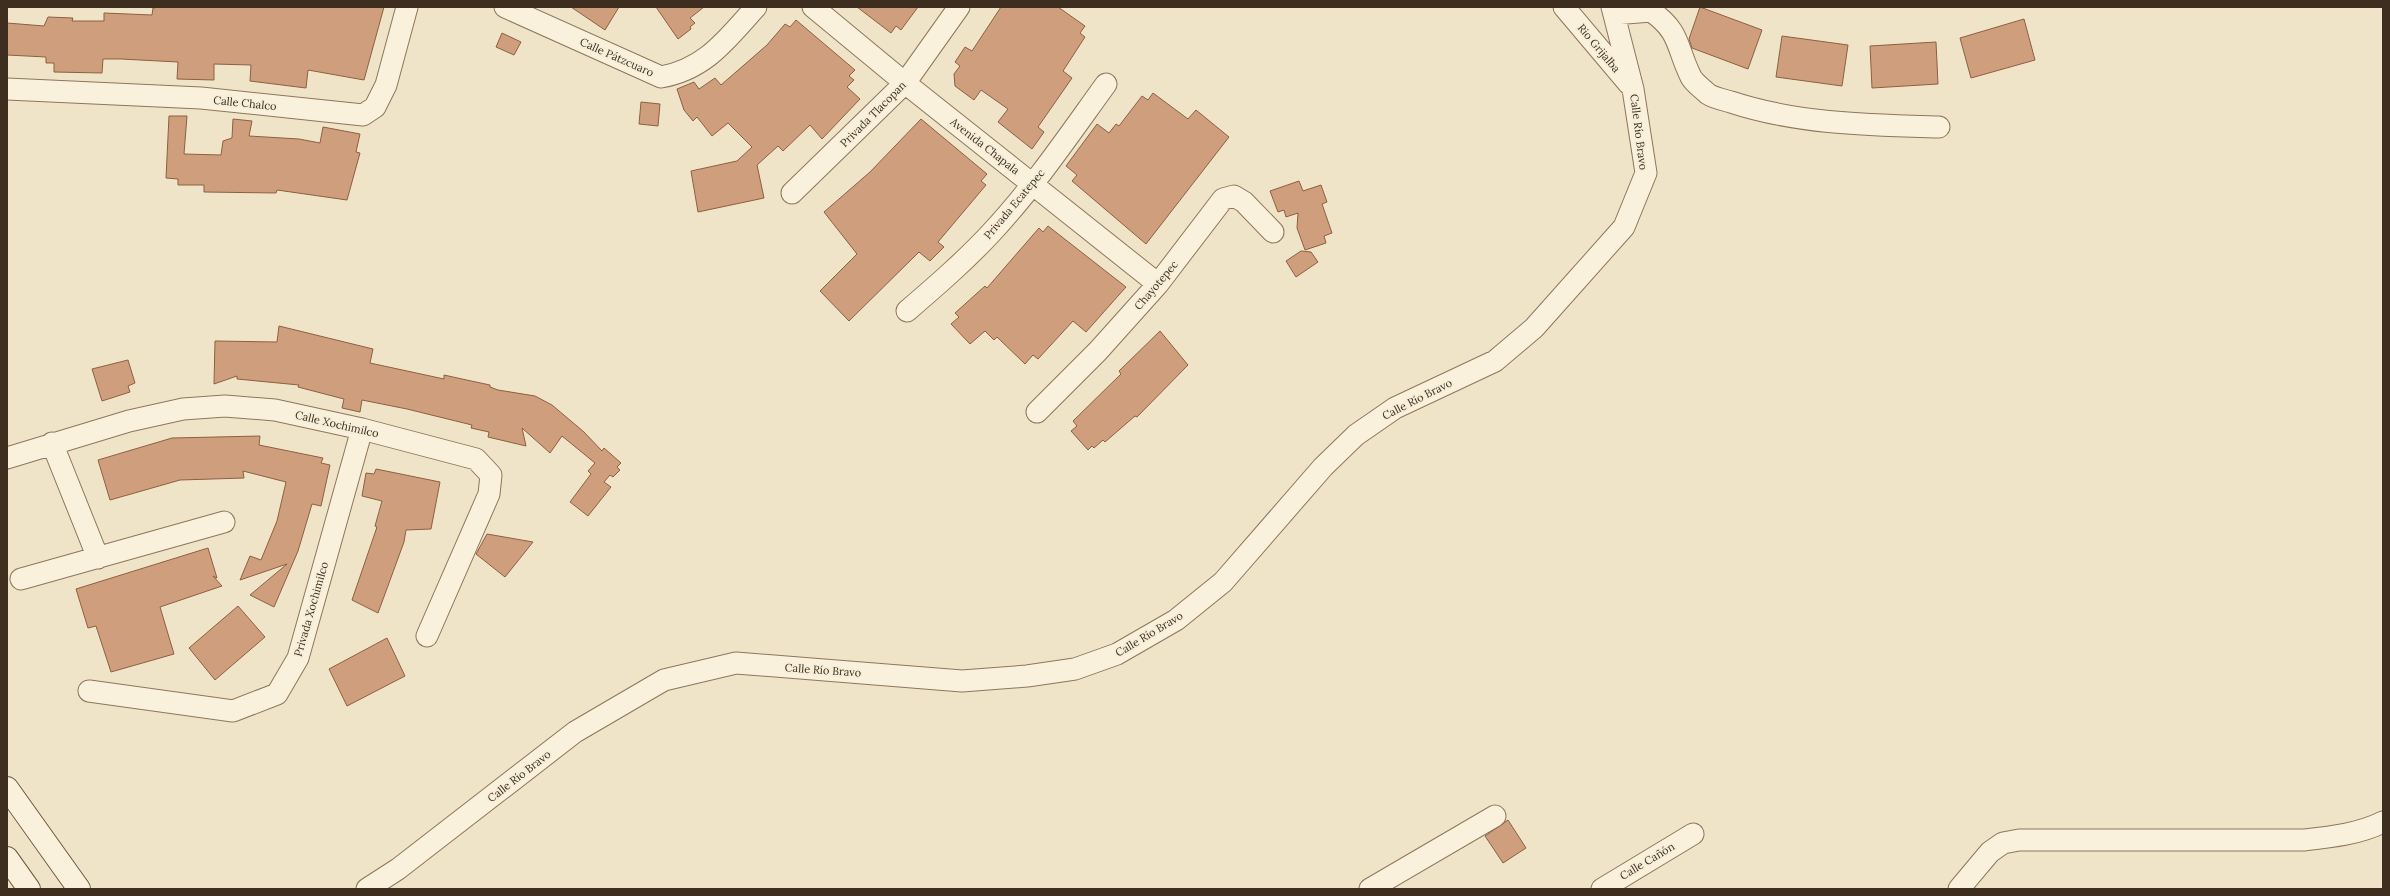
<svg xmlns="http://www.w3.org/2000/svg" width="2390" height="896" viewBox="0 0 2390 896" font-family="Lora,serif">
	<rect width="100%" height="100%" fill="#f0e4c8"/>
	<path fill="#cf9f7d" stroke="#8d5f41" d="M160,7h224l-20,73 -56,-10 -2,18 -56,-7 1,-16 -37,-1v16l-37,-1 1,-17 -57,-3h-18l-1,14 -48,-1v-9h-8v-6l-39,-2v-32l37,3 4,-9 25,1 -1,3h32v-8l48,2 1,-7z
		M571,7h48l-14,23z
		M656,7h48l-14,11 5,5 -5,4 1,2 -13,10z
		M857,7h61l-17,23 -5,-4 -5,7z
		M1001,7h57l27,19 -5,7 5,4 -22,34 9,7 -34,49 6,5 -12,17 -34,-27 10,-13 -27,-19 -7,10 -19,-14 -1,-12 6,-8 -5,-4 10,-15 7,4z
		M1700,7l62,23 -14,39 -56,-21 -3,-9z
		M2024,19l11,41 -64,18 -11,-40z
		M796,20l59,50 -6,6 5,4 -7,7 13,12 -38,40 -12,-14 -27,26 -5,-5 -21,19 7,33 -66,14 -7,-41 46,-10 15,-14 -24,-24 -16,13 -15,-19 -4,4 -9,-11 -7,-21 17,-7 5,7 16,-11 6,7 46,-40 18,-21 5,3z
		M502,33l19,9 -7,13 -18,-8z
		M1782,36l66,9 -6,41 -66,-9z
		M1936,42l2,42 -66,4 -2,-42z
		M1153,93l35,26 8,-9 33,27 -83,107 -74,-63 5,-6 -11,-9 31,-42 12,9 7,-9 3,2 23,-30 6,4z
		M641,102l19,2 -2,22 -19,-2z
		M169,116h18l-3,38 37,1 2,-14 9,-3 1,-19 19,2 -3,15 50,3 21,4 3,-16 37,7 -4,18 4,1 -13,47 -70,-10 -1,3 -72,-1v-7h-26v-6l-12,-1z
		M921,119l66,55 -6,7 5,4 -48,57 6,5 -14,14 -11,-9 -70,69 -29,-30 37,-37 -33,-42 46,-40z
		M1299,181l4,10 18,-6 6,17 -5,2 10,29 -8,3 2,7 -21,7 -8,-22 1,-15 -12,4 -2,-7 -6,2 -8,-21z
		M1048,226l78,61 -40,45 -13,-11 -35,38 -5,-4 -8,9 -28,-27 -3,3 -9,-9 -15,13 -19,-20 8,-7 -4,-4 30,-27 2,2 52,-60 4,4z
		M1301,251l10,1 7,10 -22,15 -10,-16z
		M279,326l94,23 -3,14 74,16v-4l18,4 28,6v2l8,3 37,6 17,9 32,27 18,19 2,-3 17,15 -4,4 3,3 -7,7 -3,-2 -6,7 7,5 -23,29 -18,-14 21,-28 -3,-3 7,-8 -33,-27 -12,17 -28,-25 4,18 -38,-9 1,-5 -18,-4 1,-3 -65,-16 -45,-9 -2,12 -18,-4 2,-9 -46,-12 1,-2 -62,-6v-3l-23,8 1,-43 62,1z
		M1160,331l28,34 -51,52 -2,-1 -30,26 -2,-2 -9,8 -2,-2 -4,4 -17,-19 6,-5 -4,-5 48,-47 -2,-3z
		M128,360l7,23 -7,3 2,6 -28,9 -10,-32z
		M260,436l-1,9 64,13 -2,5 9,2 -9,41 -9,-2 -14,47 -24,56 -24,-12 37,-31 -47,16 10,-24 11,4 16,-39 9,-39 -43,-11 1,7 -64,2 -70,20 -12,-40 74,-22z
		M376,469l64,13 -9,47 -25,1 -2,12 -26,71 -26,-13 25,-73 -2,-1 7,-25 -20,-5 4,-23 8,1z
		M487,534l46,8 -28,35 -29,-23z
		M208,548l9,30 -4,-2 9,10 -62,21 14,47 -63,18 -15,-46 -8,2 -12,-39z
		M238,606l27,31 -50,43 -26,-32z
		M387,638l18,38 -58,30 -18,-37z
		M1508,820l18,28 -23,15 -18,-27z"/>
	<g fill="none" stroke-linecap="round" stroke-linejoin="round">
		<g stroke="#8d765c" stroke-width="23">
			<path id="street" d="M505,7l156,70c45,-8 66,-38 95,-70
				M813,7l92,76 253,201
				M1564,7l65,77
				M1614,14l37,-3c30,21 25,36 40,66 3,6 12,12 17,17 6,4 16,6 23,8 66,22 139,23 208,25
				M7,89l194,9 162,17 12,-8 11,-22 21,-78
				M792,193l113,-110 54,-76
				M907,311c29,-25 58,-50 84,-78 43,-46 78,-98 115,-149
				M1037,412l61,-61 60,-67 65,-85 11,-3 10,6 29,30
				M52,443l46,115
				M7,458l122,-37 54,-12 42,-3 50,4 87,19 114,30 15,16 -2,19 -62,142
				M21,579l203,-57
				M89,691l144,20 44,-17 21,-36 64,-229
				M367,889l31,-20 177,-137 89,-52 72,-17 226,18 65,-5 48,-7 42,-15 59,-34 47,-38 100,-115 33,-32 39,-27 100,-47 39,-33 90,-101 22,-54 -13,-84 -21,-82
				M1370,889l125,-73
				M1602,889l91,-55
				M1959,889l31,-37 13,-9 16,-3h285c27,-3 55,-6 79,-18"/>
		</g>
		<g stroke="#6f573f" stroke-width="24">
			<path id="secondary" d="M7,788l72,101
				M7,858l22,31"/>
		</g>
		<use href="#street" stroke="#faf1dc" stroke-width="21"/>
		<use href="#secondary" stroke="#faf1dc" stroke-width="22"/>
	</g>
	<g text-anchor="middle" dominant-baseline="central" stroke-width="4" stroke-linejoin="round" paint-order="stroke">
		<g font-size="11" fill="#3d2e20" stroke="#f7eed8">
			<text transform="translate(1599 48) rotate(50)">Rio Grijalba</text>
			<text transform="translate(617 57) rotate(24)">Calle Pátzcuaro</text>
			<text transform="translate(245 103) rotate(6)">Calle Chalco</text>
			<text transform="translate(873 114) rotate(-45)">Privada Tlacopan</text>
			<text transform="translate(1639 132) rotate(83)">Calle Río Bravo</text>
			<text transform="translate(985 146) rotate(38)">Avenida Chapala</text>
			<text transform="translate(1014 204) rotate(-50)">Privada Ecatepec</text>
			<text transform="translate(1156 285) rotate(-50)">Chayotepec</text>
			<text transform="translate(1417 399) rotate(-27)">Calle Río Bravo</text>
			<text transform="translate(337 424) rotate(13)">Calle Xochimilco</text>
			<text transform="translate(311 609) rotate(-74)">Privada Xochimilco</text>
			<text transform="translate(1149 634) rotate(-31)">Calle Río Bravo</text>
			<text transform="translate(823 670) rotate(4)">Calle Río Bravo</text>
			<text transform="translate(519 776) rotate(-38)">Calle Río Bravo</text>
			<text transform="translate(1647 861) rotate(-31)">Calle Cañón</text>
		</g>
	</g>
	<rect width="2390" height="896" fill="none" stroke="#3d2e20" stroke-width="16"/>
</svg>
